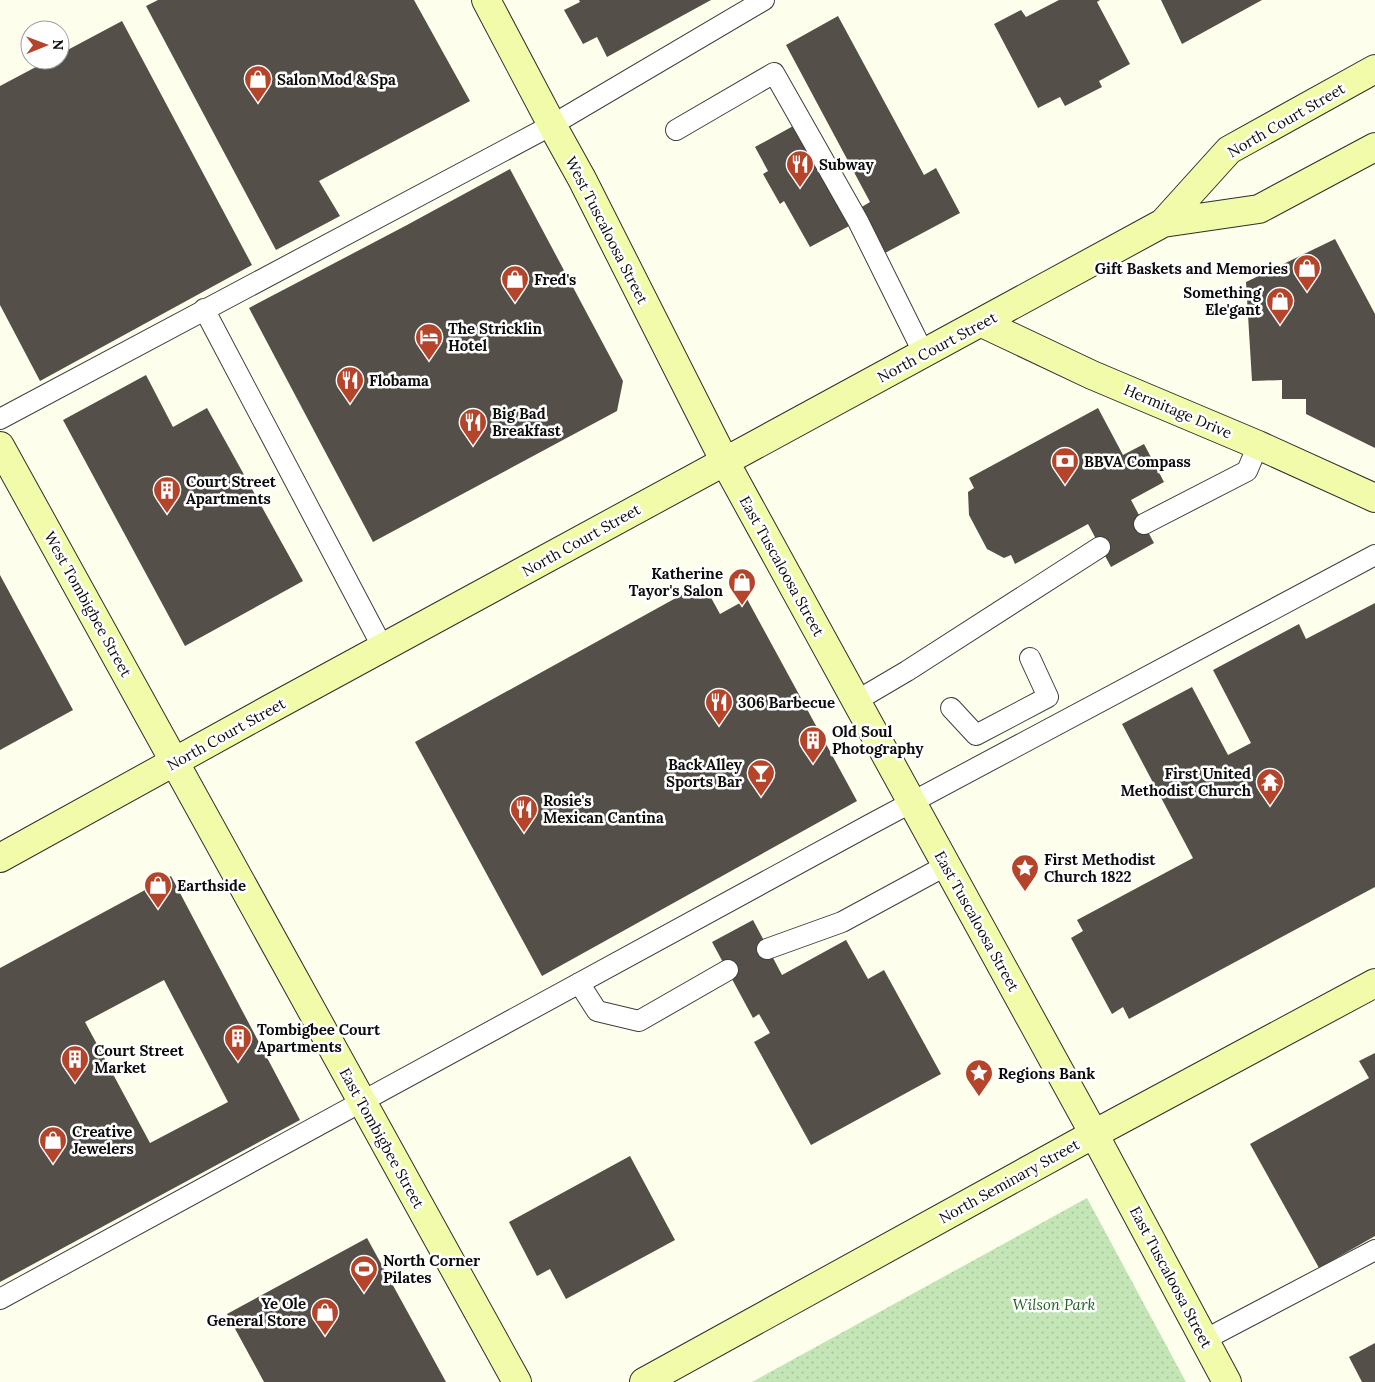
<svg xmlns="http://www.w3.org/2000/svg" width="1375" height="1382" viewBox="0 0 1375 1382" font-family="Lora,serif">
	<defs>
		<pattern id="green-dots" width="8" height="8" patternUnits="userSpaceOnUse" patternTransform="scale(1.25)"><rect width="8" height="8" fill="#c4e6b7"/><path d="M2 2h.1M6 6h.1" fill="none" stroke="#a7c49c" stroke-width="1.8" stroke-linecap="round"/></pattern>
	</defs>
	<rect width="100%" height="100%" fill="#fdfeeb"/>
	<path fill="url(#green-dots)" d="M1087,1198l99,184h-434z"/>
	<path fill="#544f49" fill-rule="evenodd" d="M158,0h256l56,101 -151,80 21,35 -64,34 -130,-244z
		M579,0h132l-104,57 -10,-20 -14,7 -19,-34 16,-8z
		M1059,0h41l-3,2 33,62 -31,17 3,6 -37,19 -5,-9 -22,11 -44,-84 27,-14 5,7z
		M1161,0h101l-80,44z
		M838,16l86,159 12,-7 24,45 -75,40 -25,-45 10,-6 -84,-157z
		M122,21l130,244 -212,116 -40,-76v-219l49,-26h11v-6z
		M795,125l56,100 -41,22 -26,-46 -4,3 -17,-30 5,-3 -13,-24z
		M510,169l113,212 -6,30 -244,131 -124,-234 158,-83z
		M1335,239l40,75v134l-69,-34v-15h-24v-19l-30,1 -6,-99z
		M146,375l27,52 34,-19 96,173 -118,65 -122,-226z
		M1098,408l25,47 21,-11 20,38 -33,18 23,43 -43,24 -23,-43 -73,40 -4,-9 -7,3 -17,-9 -18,-34 -1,-23 6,-4 -5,-10z
		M0,575l73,135 -73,40z
		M703,583l17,31 27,-15 110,202 -315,175 -127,-234z
		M1375,603v284l-246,132 -6,-12 -11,7 -41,-76 12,-7 -6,-11 116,-62 -71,-134 70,-37 36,68 23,-12 -38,-73 86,-46 7,15z
		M171,876l129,244 -300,162v-314zM164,980l64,122 -78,41 -65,-121z
		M753,920l29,55 64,-35 22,39 16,-9 57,104 -130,71 -57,-103 16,-9 -11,-19 -6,4 -41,-76z
		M1375,1053v183l-56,32 -69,-124 119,-66 -10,-17z
		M630,1156l45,84 -109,59 -16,-30 -13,7 -28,-54z
		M367,1238l79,144h-182l-37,-68z
		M1375,1343v39h-13l-13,-25z"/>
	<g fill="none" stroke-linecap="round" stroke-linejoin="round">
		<g stroke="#3f3f3f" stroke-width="22">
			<path id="lane" d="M676,130l98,-57 84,148 66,133
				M204,309l179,339
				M0,419l552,-294 212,-125
				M1144,524l103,-53 11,-26
				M856,701l51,-30 193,-124
				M951,708l25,27 72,-38 -18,-39
				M767,949l75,-27 105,-57
				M579,983l18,28 42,10 89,-51
				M0,1299l871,-475 504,-269
				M1204,1340l171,-90"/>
		</g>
		<g stroke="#2e2e2e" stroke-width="30">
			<path id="secondary" d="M486,0l66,125 30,54 143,283 369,672 133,248
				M1163,223l96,-14 116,-62
				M982,323l110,52 166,70 117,53
				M0,446l517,936
				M0,858l268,-148 895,-487 66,-73 146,-81
				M644,1382l450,-248 281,-151"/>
		</g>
		<use href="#lane" stroke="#fff" stroke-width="20"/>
		<use href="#secondary" stroke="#f1fba9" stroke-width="28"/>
	</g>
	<defs>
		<g id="shop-pin" transform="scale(1.4375)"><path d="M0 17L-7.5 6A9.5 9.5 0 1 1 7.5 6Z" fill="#b4452b" stroke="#fff"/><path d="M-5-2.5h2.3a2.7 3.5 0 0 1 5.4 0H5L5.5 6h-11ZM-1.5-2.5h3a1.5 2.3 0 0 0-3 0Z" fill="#fff"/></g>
		<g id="restaurant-pin" transform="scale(1.4375)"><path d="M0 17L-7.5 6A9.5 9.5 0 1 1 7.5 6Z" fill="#b4452b" stroke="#fff"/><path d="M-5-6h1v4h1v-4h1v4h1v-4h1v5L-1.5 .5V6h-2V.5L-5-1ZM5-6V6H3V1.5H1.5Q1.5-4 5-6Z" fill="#fff"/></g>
		<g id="hotel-pin" transform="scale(1.4375)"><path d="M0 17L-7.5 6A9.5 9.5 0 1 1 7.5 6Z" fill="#b4452b" stroke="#fff"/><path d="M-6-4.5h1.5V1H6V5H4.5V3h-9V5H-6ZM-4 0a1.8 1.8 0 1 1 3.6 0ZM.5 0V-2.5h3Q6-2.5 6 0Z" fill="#fff"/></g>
		<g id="bank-pin" transform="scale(1.4375)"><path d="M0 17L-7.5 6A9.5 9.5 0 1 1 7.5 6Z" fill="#b4452b" stroke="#fff"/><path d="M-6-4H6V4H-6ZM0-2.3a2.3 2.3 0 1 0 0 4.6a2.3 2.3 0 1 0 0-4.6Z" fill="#fff"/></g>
		<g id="building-pin" transform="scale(1.4375)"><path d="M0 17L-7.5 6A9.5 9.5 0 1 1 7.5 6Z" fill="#b4452b" stroke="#fff"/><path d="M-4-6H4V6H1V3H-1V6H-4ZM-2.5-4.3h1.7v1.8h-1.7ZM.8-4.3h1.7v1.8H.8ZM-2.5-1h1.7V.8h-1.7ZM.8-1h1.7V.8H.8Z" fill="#fff"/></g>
		<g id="bar-pin" transform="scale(1.4375)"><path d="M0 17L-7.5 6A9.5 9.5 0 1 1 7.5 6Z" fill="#b4452b" stroke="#fff"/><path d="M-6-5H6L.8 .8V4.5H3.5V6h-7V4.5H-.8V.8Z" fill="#fff"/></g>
		<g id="temple-pin" transform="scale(1.4375)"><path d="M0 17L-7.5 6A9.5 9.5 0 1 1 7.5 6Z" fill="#b4452b" stroke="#fff"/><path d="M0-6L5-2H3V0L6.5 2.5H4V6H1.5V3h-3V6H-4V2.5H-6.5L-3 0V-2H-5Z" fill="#fff"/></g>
		<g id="sight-pin" transform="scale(1.4375)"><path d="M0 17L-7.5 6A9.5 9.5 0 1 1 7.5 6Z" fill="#b4452b" stroke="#fff"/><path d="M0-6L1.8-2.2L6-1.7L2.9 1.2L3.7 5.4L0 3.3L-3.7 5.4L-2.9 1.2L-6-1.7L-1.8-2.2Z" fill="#fff"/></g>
		<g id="stadium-pin" transform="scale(1.4375)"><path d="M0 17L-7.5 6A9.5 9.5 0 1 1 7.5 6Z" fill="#b4452b" stroke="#fff"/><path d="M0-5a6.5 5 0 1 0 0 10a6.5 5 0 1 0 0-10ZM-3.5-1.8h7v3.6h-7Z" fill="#fff"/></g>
	</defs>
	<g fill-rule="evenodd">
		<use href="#shop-pin" x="258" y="79"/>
		<use href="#restaurant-pin" x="800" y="164"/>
		<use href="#shop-pin" x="1307" y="268"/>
		<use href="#shop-pin" x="515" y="279"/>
		<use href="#shop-pin" x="1280" y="301"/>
		<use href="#hotel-pin" x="429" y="337"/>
		<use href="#restaurant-pin" x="350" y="380"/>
		<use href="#restaurant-pin" x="473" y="422"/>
		<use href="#bank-pin" x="1065" y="461"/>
		<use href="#building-pin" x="167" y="490"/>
		<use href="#shop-pin" x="742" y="582"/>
		<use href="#restaurant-pin" x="719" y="702"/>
		<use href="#building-pin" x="813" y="740"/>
		<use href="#bar-pin" x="761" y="773"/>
		<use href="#temple-pin" x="1270" y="782"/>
		<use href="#restaurant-pin" x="524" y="809"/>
		<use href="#sight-pin" x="1025" y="868"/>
		<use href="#shop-pin" x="158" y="885"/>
		<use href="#building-pin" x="238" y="1038"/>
		<use href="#building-pin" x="75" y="1059"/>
		<use href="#sight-pin" x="979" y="1073"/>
		<use href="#shop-pin" x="53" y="1140"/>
		<use href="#stadium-pin" x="364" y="1269"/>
		<use href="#shop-pin" x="325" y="1312"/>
	</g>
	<g text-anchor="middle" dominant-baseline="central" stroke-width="5" stroke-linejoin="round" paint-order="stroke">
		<g font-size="15" font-weight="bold" fill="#0c0c0c" stroke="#fff" text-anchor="start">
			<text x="277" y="79">Salon Mod &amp; Spa</text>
			<text x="819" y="164">Subway</text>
			<text x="1288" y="268" text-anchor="end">Gift Baskets and Memories</text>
			<text x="534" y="279">Fred's</text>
			<text x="1261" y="292" text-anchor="end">Something<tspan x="1261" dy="17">Ele'gant</tspan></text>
			<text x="448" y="328">The Stricklin<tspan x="448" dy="17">Hotel</tspan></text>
			<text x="369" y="380">Flobama</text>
			<text x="492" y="413">Big Bad<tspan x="492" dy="17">Breakfast</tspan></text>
			<text x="1084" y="461">BBVA Compass</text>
			<text x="186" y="481">Court Street<tspan x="186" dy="17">Apartments</tspan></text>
			<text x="723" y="573" text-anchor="end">Katherine<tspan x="723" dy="17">Tayor's Salon</tspan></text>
			<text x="738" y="702">306 Barbecue</text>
			<text x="832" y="731">Old Soul<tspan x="832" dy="17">Photography</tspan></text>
			<text x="742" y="764" text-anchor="end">Back Alley<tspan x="742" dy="17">Sports Bar</tspan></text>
			<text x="1251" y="773" text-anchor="end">First United<tspan x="1251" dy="17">Methodist Church</tspan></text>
			<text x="543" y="800">Rosie's<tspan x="543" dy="17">Mexican Cantina</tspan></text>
			<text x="1044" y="859">First Methodist<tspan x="1044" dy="17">Church 1822</tspan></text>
			<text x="177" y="885">Earthside</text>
			<text x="257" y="1029">Tombigbee Court<tspan x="257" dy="17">Apartments</tspan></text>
			<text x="94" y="1050">Court Street<tspan x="94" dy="17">Market</tspan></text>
			<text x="998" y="1073">Regions Bank</text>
			<text x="72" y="1131">Creative<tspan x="72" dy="17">Jewelers</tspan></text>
			<text x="383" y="1260">North Corner<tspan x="383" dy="17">Pilates</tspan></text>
			<text x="306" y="1303" text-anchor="end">Ye Ole<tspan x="306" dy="17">General Store</tspan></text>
		</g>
		<g font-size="15" fill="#0c0c0c" stroke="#fff">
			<text transform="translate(1286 120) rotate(-30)">North Court Street</text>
			<text transform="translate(607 230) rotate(63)">West Tuscaloosa Street</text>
			<text transform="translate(937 347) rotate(-28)">North Court Street</text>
			<text transform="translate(1178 411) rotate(23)">Hermitage Drive</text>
			<text transform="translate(581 540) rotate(-29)">North Court Street</text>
			<text transform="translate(782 566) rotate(61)">East Tuscaloosa Street</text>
			<text transform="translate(88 604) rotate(61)">West Tombigbee Street</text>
			<text transform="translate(226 734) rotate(-29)">North Court Street</text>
			<text transform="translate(977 921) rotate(61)">East Tuscaloosa Street</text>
			<text transform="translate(382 1138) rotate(61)">East Tombigbee Street</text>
			<text transform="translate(1009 1181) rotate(-29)">North Seminary Street</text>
			<text transform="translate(1171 1277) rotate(62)">East Tuscaloosa Street</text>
		</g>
		<g font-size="15" font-style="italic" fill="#206022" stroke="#fff">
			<text x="1054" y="1304">Wilson Park</text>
		</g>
	</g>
	<g transform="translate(45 45) rotate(89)"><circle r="24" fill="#ffffff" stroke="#9e9e9e"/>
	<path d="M0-4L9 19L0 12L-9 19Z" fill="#b4452b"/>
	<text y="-8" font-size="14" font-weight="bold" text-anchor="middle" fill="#0c0c0c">N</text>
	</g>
</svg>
